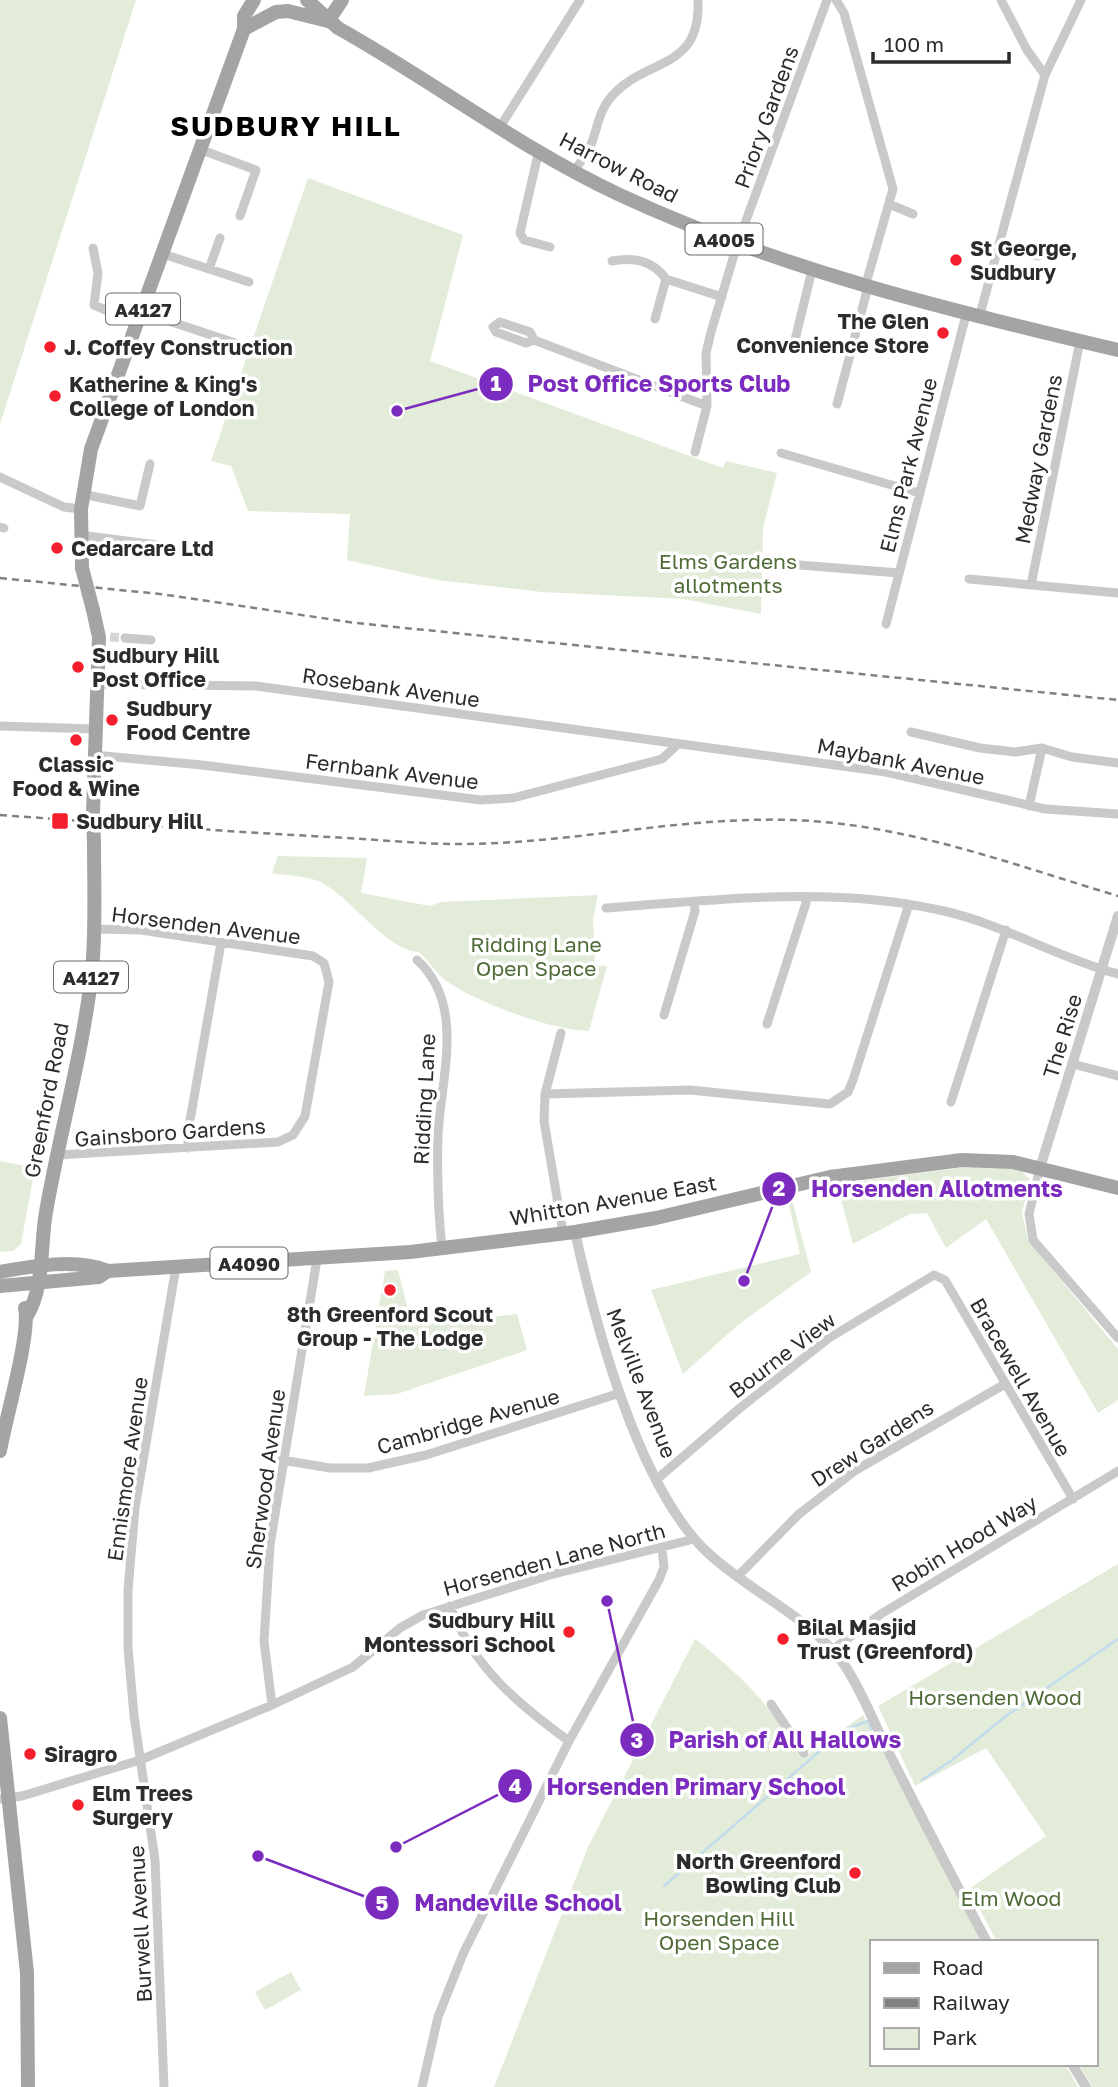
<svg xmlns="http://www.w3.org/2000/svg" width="1118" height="2087" viewBox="0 0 1118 2087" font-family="'Golos Text',sans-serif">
	<rect width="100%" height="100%" fill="#fff"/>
	<path fill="#e2ecd8" d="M0,0h136l-136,424z
		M308,178l155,57 -33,126 293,107 3,-7 51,12 -14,55 -2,86 -78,-15 -141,-7 -105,-12 -90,-20 3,-46 -102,-3 -17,-45 -20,-5z
		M278,856l89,2 -6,35 69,13 11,-4 157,-7 -5,24 2,46 12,1 -18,65c-38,-1 -112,-28 -144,-51 -9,-7 -17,-20 -26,-28 -30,0 -66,-51 -93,-67 -13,-9 -38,-9 -54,-12z
		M0,1161l35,7 -14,76 -8,7 -13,1z
		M993,1166l27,4 10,9 -8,34 6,27 90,109v51l-20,13 -112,-194 -40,29 -19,-35 -17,1 -57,30 -16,-60 121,-16z
		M792,1200l19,72 -73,53 -55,49 -32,-84 149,-36 -12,-53z
		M398,1270l14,56 105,-12 10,36 -130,44 -33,2 21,-125z
		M1118,1564v523h-26l-13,-23h16v-122h-98l-28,-53 77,-53 -60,-88 -71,38 -37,-80z
		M695,1639c42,33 77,66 103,114l3,-2 5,5 57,-41 120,227h-112v122h194l13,23h-584l94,-240z
		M291,1972l10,18 -36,20 -10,-18z"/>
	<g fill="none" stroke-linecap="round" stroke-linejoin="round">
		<path stroke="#c2dcee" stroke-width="2.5" d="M922,1780l30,-20 54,-44 112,-77
			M664,1886l180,-156 24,-9 3,8"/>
		<path stroke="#d5d5d5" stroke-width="9" stroke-dasharray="9 4.5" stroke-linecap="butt" d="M110,637l15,1"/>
		<path stroke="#c9c9c9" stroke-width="9" d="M836,0l8,13 49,176 -28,98
			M1001,0l26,50 18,25
			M500,127l80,-127
			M199,149l57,21 -16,46
			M539,150l-19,83 4,7 26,7
			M575,170c6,-9 13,-18 17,-28 6,-16 7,-31 19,-45 34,-40 90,-25 87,-97
			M889,204l24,10
			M997,246l42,10
			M93,248l5,25 -4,32 44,19
			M163,254l86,28
			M612,261c22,-4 40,-1 54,18
			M209,269l11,-31
			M142,312l93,31
			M979,318l66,-243 36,-75
			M655,319l11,-40 56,18
			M534,340l-4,-8 -30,-10 -7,5 3,5 30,11 8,-3 173,66
			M795,340l17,-70
			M837,404l31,-117
			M695,452l12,-46 -1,-53 5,-21 26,-87 90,-245
			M781,453l138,40
			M0,477l64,30 17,2
			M82,494l58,12 10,-42
			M0,527l4,1
			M80,535l85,11
			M762,562l137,11
			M969,579l149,14
			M1031,585l49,-244
			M886,624l80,-309
			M125,638l26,2
			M98,684l158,2 630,86 159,37 73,5
			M0,726l95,3
			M911,732l69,16 35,4 27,-4 30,9 46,6
			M93,755l109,10 279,35 32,-2 149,-39 15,-14
			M1029,806l13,-58
			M606,908c112,-8 227,-23 338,3 61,14 114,47 174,63
			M417,960c49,44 24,117 21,175 -1,37 0,76 4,113
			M664,1015l31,-104 -1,-9
			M767,1024l39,-121 -1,-6
			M561,1033l-16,61 -1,27 19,112
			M1073,1064l45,12
			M545,1094l145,-4 140,14 18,-12 5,-12 56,-176
			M951,1102l55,-172
			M188,1148v-16l33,-189
			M57,1155l221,-13 15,-7 12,-19 24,-134 -5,-19 -11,-7 -172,-26 -46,-1
			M1040,1168l-11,46 4,26 85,98
			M282,1460l48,8h38l58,-13 194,-62
			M657,1479l83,-71 89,-70 105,-63 11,5 128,219
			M738,1576l61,-62 57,-44 149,-86
			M450,1606c23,61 68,98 119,135
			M832,1650l49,-36 237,-143
			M771,1704l33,49
			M272,1705l-8,-64 6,-96 47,-286
			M0,1799l22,-3 118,-36 132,-55 81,-38 47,-39 23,-13 127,-40 144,-36
			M164,2087l-9,-227 -21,-144 -6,-68v-58l7,-82 41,-241
			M422,2087l16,-70 25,-63 106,-213 90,-161 5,-13 -2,-18"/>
		<path stroke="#c9c9c9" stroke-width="10" d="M1040,1168l78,-252
			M575,1232c20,91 63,256 133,321 42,39 99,62 135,110 19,27 31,61 46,90 32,63 64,126 98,189
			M1072,2064l14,23"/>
		<path stroke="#a4a4a4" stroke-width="14" d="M307,0l31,28c95,53 183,121 282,167 159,74 327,115 498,155
			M328,21l14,-21
			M244,29l32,-17 12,-1 40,10
			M82,568l-1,-59 10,-60 153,-420v-13l10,-16
			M93,610l6,27 -6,175
			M0,1272c31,-6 78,-14 108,-1l302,-19 165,-20 81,-14 174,-41 132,-17 51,2 105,26
			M0,1286l99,-9 9,-6
			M27,1316c18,-30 13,-72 19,-104 14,-81 37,-159 46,-241 4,-42 2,-84 2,-127
			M0,1451c5,-31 31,-117 25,-143
			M0,1718l27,255 1,114"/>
		<path stroke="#818181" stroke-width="2.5" stroke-dasharray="7 5" stroke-linecap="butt" d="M0,578l160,16 196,29 762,77
			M0,815c110,8 219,16 329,22 43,2 87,7 130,7 112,0 222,-28 334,-24 113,4 218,44 325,76"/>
		<path stroke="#a4a4a4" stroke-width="14" d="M82,568l11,42
			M93,812l1,32"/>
	</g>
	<g fill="#f31f2c" stroke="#fff" stroke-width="2.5">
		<circle cx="956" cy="260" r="7"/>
		<circle cx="943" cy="333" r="7"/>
		<circle cx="50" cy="347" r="7"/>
		<circle cx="55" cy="396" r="7"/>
		<circle cx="57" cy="548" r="7"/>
		<circle cx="78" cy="667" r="7"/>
		<circle cx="112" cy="720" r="7"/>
		<circle cx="76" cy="740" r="7"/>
		<rect x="51" y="812" width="18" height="18" rx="3.5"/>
		<circle cx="390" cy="1290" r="7"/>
		<circle cx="569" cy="1632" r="7"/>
		<circle cx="783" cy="1639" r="7"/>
		<circle cx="30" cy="1754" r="7"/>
		<circle cx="78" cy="1805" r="7"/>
		<circle cx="855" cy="1873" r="7"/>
	</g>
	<g text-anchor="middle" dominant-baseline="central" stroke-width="7" stroke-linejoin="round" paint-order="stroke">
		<g fill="#fff" stroke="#6b6b6b" stroke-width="2">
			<rect x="685.5" y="223.5" width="77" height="31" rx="5"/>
			<rect x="106" y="293.5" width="74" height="31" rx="5"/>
			<rect x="54" y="961.5" width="74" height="31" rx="5"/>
			<rect x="210.5" y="1247.5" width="77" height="31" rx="5"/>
		</g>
		<g font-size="19" font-weight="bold" fill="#2c2c2c">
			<text x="724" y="239">A4005</text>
			<text x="143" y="309">A4127</text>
			<text x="91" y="977">A4127</text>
			<text x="249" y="1263">A4090</text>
		</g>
		<g font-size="21" fill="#2c2c2c" stroke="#fff">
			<text transform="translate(766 117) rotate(-70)">Priory Gardens</text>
			<text transform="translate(619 167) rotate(27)">Harrow Road</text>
			<text transform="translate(1038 459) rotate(-79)">Medway Gardens</text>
			<text transform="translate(908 465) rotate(-76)">Elms Park Avenue</text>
			<text transform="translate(391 687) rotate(8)">Rosebank Avenue</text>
			<text transform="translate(901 761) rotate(11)">Maybank Avenue</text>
			<text transform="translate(392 771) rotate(7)">Fernbank Avenue</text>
			<text transform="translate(206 925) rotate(7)">Horsenden Avenue</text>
			<text transform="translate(1062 1036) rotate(-73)">The Rise</text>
			<text transform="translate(424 1099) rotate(-87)">Ridding Lane</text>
			<text transform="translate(46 1100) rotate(-79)">Greenford Road</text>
			<text transform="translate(170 1132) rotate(-4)">Gainsboro Gardens</text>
			<text transform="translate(613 1200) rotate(-10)">Whitton Avenue East</text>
			<text transform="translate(782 1355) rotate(-37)">Bourne View</text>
			<text transform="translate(1021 1377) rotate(60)">Bracewell Avenue</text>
			<text transform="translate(642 1383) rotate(69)">Melville Avenue</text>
			<text transform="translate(468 1421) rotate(-16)">Cambridge Avenue</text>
			<text transform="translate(872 1443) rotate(-33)">Drew Gardens</text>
			<text transform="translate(127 1469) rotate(-82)">Ennismore Avenue</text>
			<text transform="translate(265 1479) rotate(-82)">Sherwood Avenue</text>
			<text transform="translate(964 1543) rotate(-31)">Robin Hood Way</text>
			<text transform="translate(554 1559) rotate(-15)">Horsenden Lane North</text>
			<text transform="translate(140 1924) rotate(-93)">Burwell Avenue</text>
		</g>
		<g font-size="21" font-weight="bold" fill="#2c2c2c" stroke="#fff" text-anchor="start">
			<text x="970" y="248">St George,<tspan x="970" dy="24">Sudbury</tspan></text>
			<text x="929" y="321" text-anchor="end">The Glen<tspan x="929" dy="24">Convenience Store</tspan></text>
			<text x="64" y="347">J. Coffey Construction</text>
			<text x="69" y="384">Katherine &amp; King's<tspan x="69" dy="24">College of London</tspan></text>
			<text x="71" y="548">Cedarcare Ltd</text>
			<text x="92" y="655">Sudbury Hill<tspan x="92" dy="24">Post Office</tspan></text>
			<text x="126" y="708">Sudbury<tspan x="126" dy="24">Food Centre</tspan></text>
			<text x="76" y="764" text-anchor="middle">Classic<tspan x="76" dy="24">Food &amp; Wine</tspan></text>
			<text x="76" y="821">Sudbury Hill</text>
			<text x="390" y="1314" text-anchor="middle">8th Greenford Scout<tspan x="390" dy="24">Group - The Lodge</tspan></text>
			<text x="555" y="1620" text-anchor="end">Sudbury Hill<tspan x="555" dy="24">Montessori School</tspan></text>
			<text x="797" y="1627">Bilal Masjid<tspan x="797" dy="24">Trust (Greenford)</tspan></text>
			<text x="44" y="1754">Siragro</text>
			<text x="92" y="1793">Elm Trees<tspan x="92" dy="24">Surgery</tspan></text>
			<text x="841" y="1861" text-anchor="end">North Greenford<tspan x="841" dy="24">Bowling Club</tspan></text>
		</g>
		<g font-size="21" fill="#4f6b37" stroke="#fff">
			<text x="728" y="561">Elms Gardens<tspan x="728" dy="24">allotments</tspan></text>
			<text x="536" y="944">Ridding Lane<tspan x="536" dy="24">Open Space</tspan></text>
			<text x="995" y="1697">Horsenden Wood</text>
			<text x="1011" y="1898">Elm Wood</text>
			<text x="719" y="1918">Horsenden Hill<tspan x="719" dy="24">Open Space</tspan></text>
		</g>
		<g font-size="28" font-weight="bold" letter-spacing="2" fill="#000" stroke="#fff">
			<text x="286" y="125">SUDBURY HILL</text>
		</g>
	</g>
	<path fill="none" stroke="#7b2cbf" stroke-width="2.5" d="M397 411L496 384M744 1281L779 1189M607 1601L637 1740M396 1847L515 1786M258 1856L382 1903"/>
	<g fill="#7b2cbf" stroke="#fff" stroke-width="2.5">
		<circle cx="397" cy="411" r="7"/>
		<circle cx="744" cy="1281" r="7"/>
		<circle cx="607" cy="1601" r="7"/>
		<circle cx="396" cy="1847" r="7"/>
		<circle cx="258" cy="1856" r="7"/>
		<circle cx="496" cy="384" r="18"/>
		<circle cx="779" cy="1189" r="18"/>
		<circle cx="637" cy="1740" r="18"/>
		<circle cx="515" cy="1786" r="18"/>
		<circle cx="382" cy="1903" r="18"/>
	</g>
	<g font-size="21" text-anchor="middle" font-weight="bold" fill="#fff">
		<text x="496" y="391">1</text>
		<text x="779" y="1196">2</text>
		<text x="637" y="1748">3</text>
		<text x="515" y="1794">4</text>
		<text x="382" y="1911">5</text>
	</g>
	<g font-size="23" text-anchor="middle" font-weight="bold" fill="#7b2cbf" stroke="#fff" stroke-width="7" stroke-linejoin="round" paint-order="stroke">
		<text x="659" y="392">Post Office Sports Club</text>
		<text x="937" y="1197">Horsenden Allotments</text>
		<text x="785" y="1748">Parish of All Hallows</text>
		<text x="696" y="1795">Horsenden Primary School</text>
		<text x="518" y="1911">Mandeville School</text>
	</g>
	<rect x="870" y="1940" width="228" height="126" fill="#ffffff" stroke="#ababab" stroke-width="2"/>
	<rect x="884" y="1963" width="35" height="10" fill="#a4a4a4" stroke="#ababab" stroke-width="2"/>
	<text x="932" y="1975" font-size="21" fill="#2c2c2c">Road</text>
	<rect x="884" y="1998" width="35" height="10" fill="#818181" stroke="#ababab" stroke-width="2"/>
	<text x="932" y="2010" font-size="21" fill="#2c2c2c">Railway</text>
	<rect x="884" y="2028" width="35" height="21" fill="#e2ecd8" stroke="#ababab" stroke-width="2"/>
	<text x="932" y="2045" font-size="21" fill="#2c2c2c">Park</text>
	<path d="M873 52v10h136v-10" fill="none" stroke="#2c2c2c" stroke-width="3.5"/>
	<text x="884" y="52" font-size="21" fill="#2c2c2c" stroke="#ffffff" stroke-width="5" paint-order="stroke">100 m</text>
</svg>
